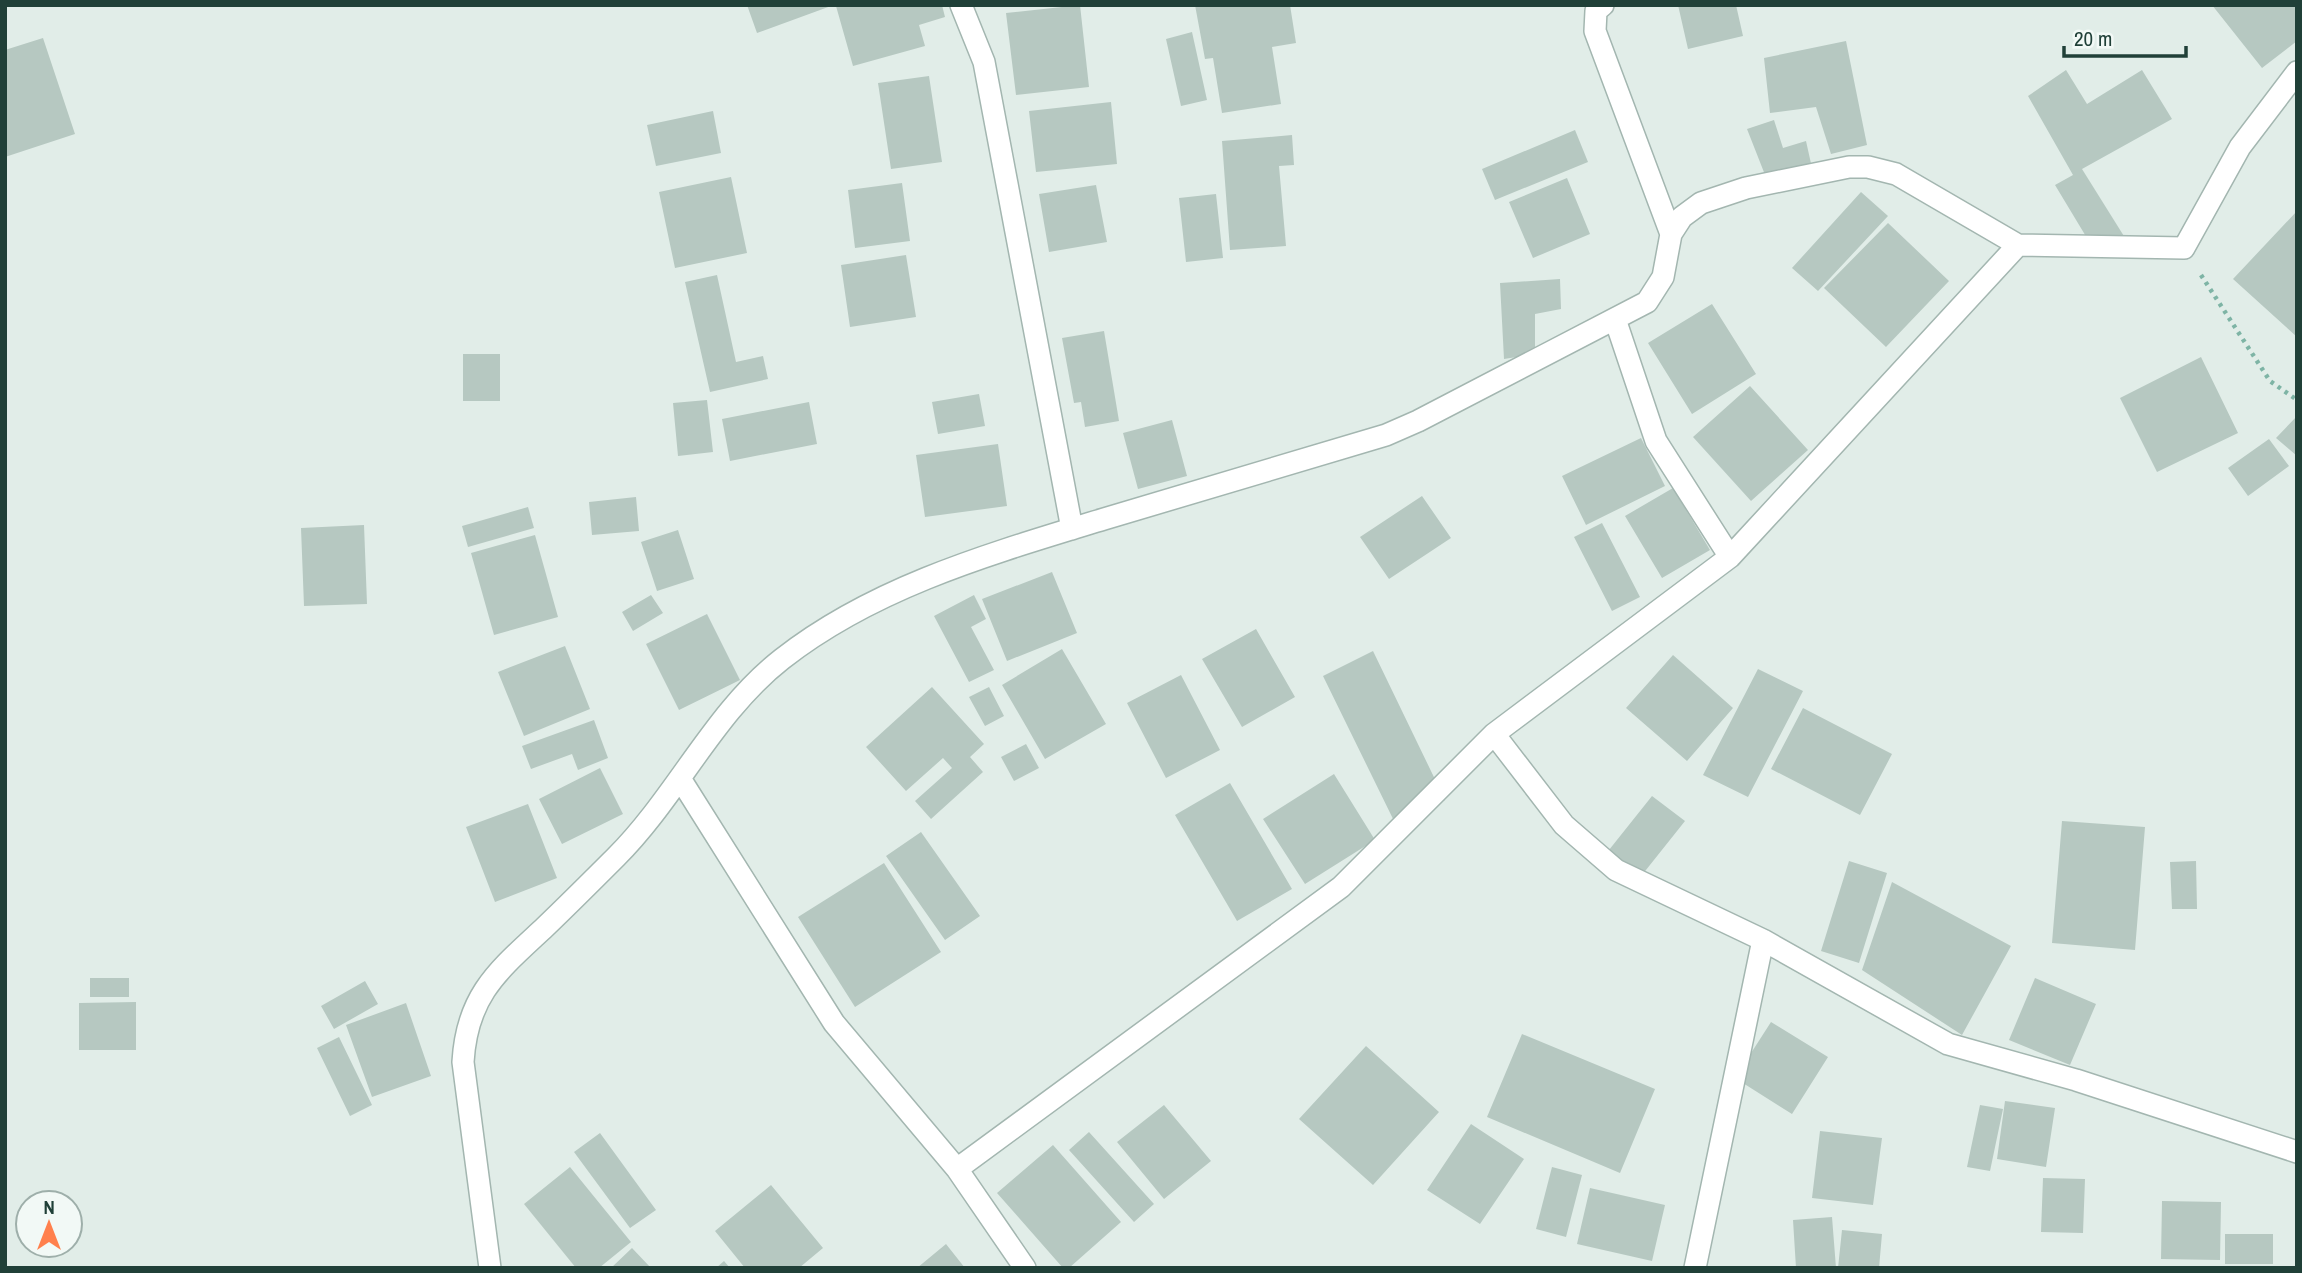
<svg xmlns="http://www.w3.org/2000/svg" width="2302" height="1273" viewBox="0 0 2302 1273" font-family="'Archivo Narrow',sans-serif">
	<rect width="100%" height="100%" fill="#e1ede8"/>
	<path fill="#b6c8c1" d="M747,5h84v1l-74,27z
		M942,5l3,12 -26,8 6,21 -72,20 -17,-60z
		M1080,5l9,82 -73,8 -10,-82z
		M1195,5h95l6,38 -24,4 9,57 -59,9 -9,-55 -8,1z
		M1678,5h58l7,31 -55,13z
		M2212,5h85v36l-35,27z
		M1192,32l15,68 -26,6 -15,-67z
		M43,38l32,96 -70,23v-107z
		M1846,41l21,104 -36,9 -15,-47 -46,6 -6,-55z
		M2066,70l21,34 55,-34 30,49 -90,50 45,72 -28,17 -44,-73 18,-10 -45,-79z
		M929,76l13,86 -51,7 -13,-86z
		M1111,102l6,62 -81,8 -7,-61z
		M713,111l8,42 -65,13 -9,-41z
		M1774,120l9,28 23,-7 6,27 -43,17 -22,-56z
		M1575,130l13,32 -93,38 -13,-31z
		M1292,135l2,30 -15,1 7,80 -56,4 -8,-109z
		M731,177l16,76 -72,15 -16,-76z
		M1567,178l23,56 -57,24 -24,-56z
		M902,183l8,58 -55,7 -7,-58z
		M1096,185l11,57 -58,10 -10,-58z
		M1861,192l27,24 -70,75 -26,-23z
		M1216,194l7,64 -37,4 -7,-64z
		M2297,211v126l-64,-58z
		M1888,223l61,58 -63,66 -62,-59z
		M906,255l10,62 -66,10 -9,-62z
		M717,275l19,87 27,-6 5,23 -58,13 -25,-110z
		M1560,279l1,30 -26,5v40l-31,5 -4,-76z
		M1712,304l44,70 -64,40 -44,-71z
		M1104,331l15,90 -34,6 -4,-25 -7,1 -12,-65z
		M463,354h37v47h-37z
		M2201,357l37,76 -81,39 -37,-74z
		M1750,386l58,64 -57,51 -58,-64z
		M979,394l6,32 -47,8 -6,-32z
		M707,400l6,52 -35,4 -5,-53z
		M809,402l8,42 -87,17 -8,-42z
		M2297,416v40l-21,-18z
		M1172,420l15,56 -49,13 -15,-56z
		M1641,438l24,48 -79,39 -24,-49z
		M2269,439l20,27 -41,30 -20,-28z
		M998,444l9,62 -82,11 -9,-62z
		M1673,488l37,62 -48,28 -37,-62z
		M1422,496l29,42 -62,41 -29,-42z
		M636,497l3,34 -47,4 -3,-33z
		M528,507l6,21 -66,19 -6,-21z
		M1602,523l38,74 -28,14 -38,-74z
		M364,525l3,79 -63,2 -3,-78z
		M678,530l16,49 -37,12 -16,-49z
		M535,535l23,82 -64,18 -23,-82z
		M1052,572l25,61 -70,28 -25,-62z
		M651,595l12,18 -30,18 -11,-19z
		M974,595l12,24 -15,8 23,43 -25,12 -35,-66z
		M707,614l33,66 -61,30 -33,-66z
		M1256,629l39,68 -53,30 -40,-68z
		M565,646l25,63 -66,27 -26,-64z
		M1062,649l44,75 -61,35 -43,-74z
		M1373,651l72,149 -49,25 -73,-149z
		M1673,655l60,53 -46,53 -61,-53z
		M1758,669l45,22 -55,106 -45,-22z
		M1181,675l39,75 -54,28 -39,-75z
		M932,687l52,57 -14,13 13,15 -52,47 -16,-18 37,-33 -9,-10 -37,33 -40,-44z
		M989,687l15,29 -19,10 -16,-29z
		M1803,708l89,46 -32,61 -89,-46z
		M594,720l14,38 -30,12 -6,-16 -41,15 -9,-23z
		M1026,744l13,24 -25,13 -13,-24z
		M600,768l23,46 -61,30 -23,-45z
		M1334,774l41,66 -70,44 -42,-65z
		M1230,783l62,106 -55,32 -62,-106z
		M1652,796l33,25 -47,59 -33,-25z
		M528,804l29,74 -62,24 -29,-75z
		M2062,821l83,6 -10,123 -83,-7z
		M921,832l59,84 -35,24 -59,-84z
		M1849,861l38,12 -28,90 -38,-12z
		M2196,861l1,48h-25l-2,-47z
		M884,863l57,89 -86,55 -57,-90z
		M1892,882l119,64 -49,89 -100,-65z
		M90,978h39v19h-39z
		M2035,978l61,26 -26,61 -61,-25z
		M365,981l13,23 -44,25 -13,-23z
		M136,1002v48h-57v-47z
		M406,1003l25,73 -59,21 -26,-72z
		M1771,1022l57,35 -36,57 -57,-36z
		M1522,1034l133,55 -35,84 -133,-56z
		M339,1037l33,68 -22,11 -33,-68z
		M1366,1046l73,66 -66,73 -74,-66z
		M2005,1101l50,7 -9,59 -49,-8z
		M1164,1105l47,56 -47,38 -47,-57z
		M1980,1105l23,4 -13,62 -23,-4z
		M1471,1124l53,35 -44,65 -53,-34z
		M1820,1131l62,7 -9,67 -61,-7z
		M1089,1132l65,72 -20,18 -65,-72z
		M600,1133l56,77 -26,18 -56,-76z
		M1053,1145l68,77 -52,46h-6l-66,-75z
		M570,1167l61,75 -32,26h-23l-52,-64z
		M1552,1167l30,8 -16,62 -30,-8z
		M2043,1178l42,1 -2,54 -42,-1z
		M771,1185l52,63 -24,20h-54l-30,-37z
		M1590,1188l75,17 -13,56 -75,-17z
		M2162,1201l59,1 -1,58 -59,-1z
		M1832,1217l4,51h-40l-3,-48z
		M1842,1230l40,4 -3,34h-41z
		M2225,1234h48v30h-48z
		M946,1244l19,24h-48z
		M632,1248l19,20h-40z
		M724,1261l6,7h-14z"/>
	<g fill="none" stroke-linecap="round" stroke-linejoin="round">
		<g stroke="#a3b6b0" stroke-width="24">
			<path id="minor" d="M961,5l23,57 88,467
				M1603,5l-7,6 -1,20 76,203
				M1615,319l41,122 74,116
				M1494,734l70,91 52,45 147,70 185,104 128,36 221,72
				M681,780l153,243 123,146 68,99
				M957,1169l384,-282 153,-153 236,-177 288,-312
				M490,1268l-27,-206c4,-68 36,-92 82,-135 24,-23 48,-47 71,-70 61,-61 98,-145 166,-198 93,-73 211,-106 322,-140 94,-28 188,-56 282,-84l32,-14 229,-119 16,-25 8,-43 11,-17 19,-14 45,-15 103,-21h19l28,7 122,71 166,3 56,-101 57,-75
				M1695,1268l68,-328"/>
		</g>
		<path stroke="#7eb4a5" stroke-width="4.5" stroke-dasharray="3.5 5" stroke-linecap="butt" d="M2201,275l69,106 27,19"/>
		<use href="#minor" stroke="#fff" stroke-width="21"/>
	</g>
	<rect width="2302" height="1273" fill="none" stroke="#204038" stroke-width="14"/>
	<g transform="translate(49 1224)"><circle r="33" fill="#f2f9f6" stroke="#9eafaa" stroke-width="2"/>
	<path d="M0-5L12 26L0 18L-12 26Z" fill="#ff804d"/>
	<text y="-10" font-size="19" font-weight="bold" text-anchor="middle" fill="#204038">N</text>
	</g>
	<path d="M2064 46v10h122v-10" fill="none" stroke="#204038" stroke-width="3.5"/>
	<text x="2074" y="46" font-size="21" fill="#204038" stroke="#f2f9f6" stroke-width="5" paint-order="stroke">20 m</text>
</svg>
